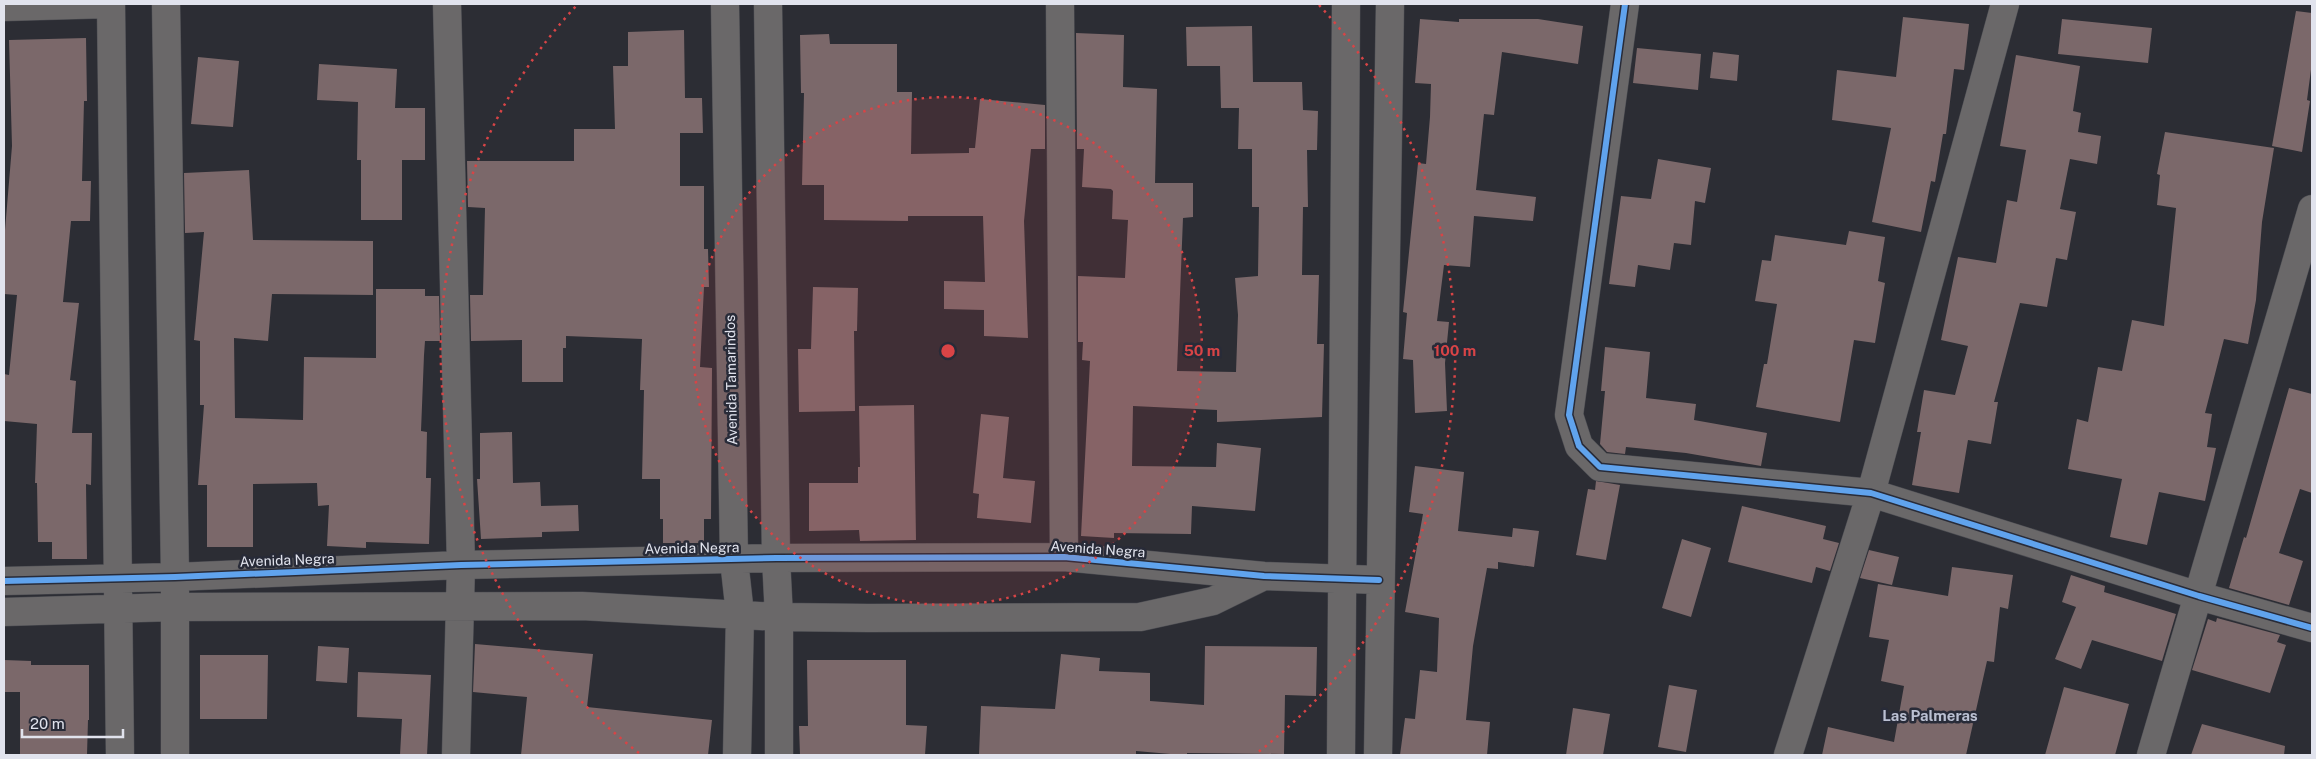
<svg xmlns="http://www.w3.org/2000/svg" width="2316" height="759" viewBox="0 0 2316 759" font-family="'Public Sans',sans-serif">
	<rect width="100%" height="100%" fill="#2c2d34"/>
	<path fill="#7b686a" d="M2296,11l16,2v49l-5,38 3,1 -8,51 -30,-6z
		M1903,17l66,7 -5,46 -10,-1 -8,65h-3l-8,48 -4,-1 -10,51 -49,-10 19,-94 -59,-8 5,-50 59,7z
		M1420,19l39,3v-3h79l45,7 -5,38 -76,-12 -8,63 -10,-1 -8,76 60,7 -3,24 -59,-5 -4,51 -26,-2 -7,56 12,1 -4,41 2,48 -32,2 -2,-53 -10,-1 4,-46 -4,-1 15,-149 8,1 4,-47 1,-33 -16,-1z
		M2062,19l90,9 -4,35 -90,-9z
		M1252,26l1,56h49l1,28 15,1 -1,39h-10l1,57h-5l-1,68h17l-2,69h7l-2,73 -105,5v-12l-84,-4 -1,60 84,1 1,-24 44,5 -6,63 -63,-5 -1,28 -77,-1v5l-33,-2 9,-175 -8,-1 1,-18h-5v-66l47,2 3,-58 -16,-1 1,-28 -2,-2 -29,-2 2,-38h-7l-1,-116 48,2 -1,52 34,2 -2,94h38v34l-10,1 -6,153 59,1 2,-57 -3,-37 23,-2 1,-69h-7v-58h-14l1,-41h-18l-1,-42h-33l-1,-39z
		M684,30l1,68h17l1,35h-23v53h24v63h4l1,38h-5l-4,80 12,1 -1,151h-7v24h-41v-24h-3v-40h-18l2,-89h-4l2,-51 -76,-3v12h-3v34h-41v-42l-51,1 -1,-46h13l2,-87 -17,-1 -1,-46h107v-32h41l-2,-63h15v-34z
		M829,34l1,10h67v48h15l-1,62 58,-1v-5h6l5,-49 65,6v44h-14l-7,72 4,117 -44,-2v-26l-40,-1v-28l41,1 -2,-66h-75v5l-84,-1v-35h-22l2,-92h-3l-1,-58z
		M86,38l1,63h-3l-2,80h9l-1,40h-19l-8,81 16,1 -9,77 6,1 -4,52h20l-1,52 -5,-1 1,75h-35v-17h-14l-1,-59h-2l2,-59 -33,-3v-47l5,1 8,-80 -13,-1v-52l8,-96 -3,-106z
		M1637,48l64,6 -3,36 -65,-7z
		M1713,52l26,3 -2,26 -27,-3z
		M2016,55l64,11 -7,45 8,2 -3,19 23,4 -4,28 -27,-5 -10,50 16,3 -9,48 -11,-2 -9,49 -27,-4 -26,99h4l-7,42 -23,-4 -9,53 -47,-8 9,-53h-4l7,-42 31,5 13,-49 -27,-6 17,-83 38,6 11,-63 10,2 9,-52 -26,-4z
		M198,57l41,4 -6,66 -42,-3z
		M319,64l78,5 -2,39h30v52h-23v60h-41v-60h-4l1,-58 -41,-2z
		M2165,132l109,16 -12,74 -6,78 -8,44 -24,-5 -19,74 7,1 -5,33 9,1 -11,53 -46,-9 -12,53 -37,-8 12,-58 -54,-10 9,-50 11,3 10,-55 24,4 10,-51 32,6 12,-118 -19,-3 3,-30 -3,-1z
		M1658,159l53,9 -6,35 -10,-2 -4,44 -17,-2 -4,27 -32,-5 -3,22 -26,-3 12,-88 30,3z
		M249,170l4,70 120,1v54l-101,-1 -4,47 -34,-3 1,80 68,2 1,-63 72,1v-69h49v7h14l1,45h-15l-1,14 -3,76 6,1 -1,46h5l-2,66 -63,-2v6l-39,-2 2,-41 -11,1 -1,-23 -64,1v63h-46v-62h-9l6,-80h-4v-64l-6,-1 10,-108 -19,1 -1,-60z
		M1849,231l36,6 -7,44 7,2 -10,60 -21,-3 -14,82 -84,-15 8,-43h3l10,-60 -22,-3 7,-41 9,1 4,-26 71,10z
		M813,287l45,1 -1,43h-3l1,80 -56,1 -1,-63h13z
		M1605,347l45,5 -4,46 50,6 -2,16 73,13 -6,33 -75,-13 -60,-6 -1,7 -18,-2 -7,-8 5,-53h-4z
		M2289,388l23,6v99l-12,-4 -21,64 24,8 -14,44 -60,-17 15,-51 2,1z
		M914,405l2,135 -56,1 -1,-11 -50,1v-48h49v-16h2l-1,-61z
		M981,414l28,3 -6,61 32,3 -4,42 -54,-5 2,-24 -6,-1z
		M512,432l1,51 27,-1 1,24 37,-1 1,26 -37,1v5l-61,2 -4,-60h3v-46z
		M1415,466l49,6 -6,59 54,6 1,-9 26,3 -5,36 -36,-5v7l-11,-1 -14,78 -7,74 24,2 -3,33h-87l5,-37 10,1 5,-49 17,2 2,-54 -34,-6 18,-98 -14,-2z
		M1596,481l24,4 -14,75 -30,-5 12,-66 7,1z
		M1742,506l84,20 -3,13 16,4 -9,28 -14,-4 -4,16 -84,-21z
		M1682,539l29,9 -20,69 -29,-9z
		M1869,550l30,7 -7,28 -32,-7z
		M1952,567l61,8 -5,34 -8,-2 -6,55 -7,-1 -21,94h-144l6,-28 66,15 10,-56 -23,-5 8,-41 -20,-3 9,-53 70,12z
		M2071,575l34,11 -1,6 72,22 -14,47 -70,-21 -11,29 -26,-10 21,-52 -14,-5z
		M2217,618l63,17 -3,7 9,3 -16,48 -78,-23 16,-51 8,3z
		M475,644l118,10 -6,53 125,13 -4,35h-187l6,-58 -54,-5z
		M318,646l31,2 -2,35 -31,-2z
		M1205,646l112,1 -1,49 -31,-1 -1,59 -97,-1v2h-5l-46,-4v4h-157l2,-49 74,3 6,-55 39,4 -1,13 51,2v28l54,4z
		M200,655h68l-1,64h-67z
		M4,660l27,1v4h58v55h-1l-1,35h-67v-63h-16z
		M807,660h99v65l21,1 -2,29h-125l-1,-29h9z
		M358,672l73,3 -4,80h-27l2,-36 -45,-2z
		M1669,685l28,5 -11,62 -28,-5z
		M2064,687l65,17 -14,51h-70z
		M1573,708l37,6 -7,41h-37z
		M2202,724l83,22 -1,9h-93z"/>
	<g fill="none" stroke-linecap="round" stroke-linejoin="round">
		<g stroke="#4a4b51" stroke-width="29">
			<path id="minor" d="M111,4l9,751
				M166,4l9,573v178
				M447,4l14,561 -5,190
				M725,4l9,556 6,54 -3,141
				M768,4l8,554 3,59v138
				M1060,4l4,553
				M1625,4l-56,411 10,31 21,21 271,26 328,103 113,32
				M4,7l107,-3
				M4,581l171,-4 286,-12 315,-7 288,-1 200,19 115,4
				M4,612l171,-5 407,-1 197,11 89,1 272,-1 73,-16 51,-25
				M1341,755l5,-751
				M1378,755l12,-751
				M1788,755l83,-262 134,-489
				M2151,755l161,-546"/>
		</g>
		<use href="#minor" stroke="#6a6869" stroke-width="28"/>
		<g stroke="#282b38" stroke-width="9">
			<path id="cycleway" d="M1625,4l-56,411 10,31 21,21 271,26 328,103 113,32
				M4,581l171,-4 286,-12 315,-7 288,-1 200,19 115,4"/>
		</g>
		<use href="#cycleway" stroke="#60a3ed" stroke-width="6"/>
	</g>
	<circle cx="948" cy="351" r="254" fill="#d84446" fill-opacity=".12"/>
	<g fill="none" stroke="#d84446" stroke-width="2.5" stroke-dasharray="2.5 5">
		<circle cx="948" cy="351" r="254"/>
		<path d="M639 753A507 507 0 0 1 577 5M1319 5A507 507 0 0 1 1257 753"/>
	</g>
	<g text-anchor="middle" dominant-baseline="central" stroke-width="5" stroke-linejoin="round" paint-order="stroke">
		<g font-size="14" fill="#e1e3ed" stroke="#282b38">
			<text transform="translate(731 380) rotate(-91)">Avenida Tamarindos</text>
			<text transform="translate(692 548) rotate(-1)">Avenida Negra</text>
			<text transform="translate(1098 549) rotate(4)">Avenida Negra</text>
			<text transform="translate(287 560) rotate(-2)">Avenida Negra</text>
		</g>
		<g font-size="15" font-weight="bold" fill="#bbc0d2" stroke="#282b38">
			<text x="1930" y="715">Las Palmeras</text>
		</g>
	</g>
	<circle cx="948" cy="351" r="8" fill="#d84446" stroke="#282b38" stroke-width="2.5"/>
	<g font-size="15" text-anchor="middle" font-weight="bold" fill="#d84446" stroke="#282b38" stroke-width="5" stroke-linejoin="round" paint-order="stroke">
		<text x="1202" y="356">50 m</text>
		<text x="1455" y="356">100 m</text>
	</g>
	<rect width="2316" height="759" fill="none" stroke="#e1e3ed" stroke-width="10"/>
	<path d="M22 729v8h101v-8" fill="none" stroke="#e1e3ed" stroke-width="2.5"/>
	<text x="30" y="729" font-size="15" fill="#e1e3ed" stroke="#282b38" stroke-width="4" paint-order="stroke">20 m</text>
</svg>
